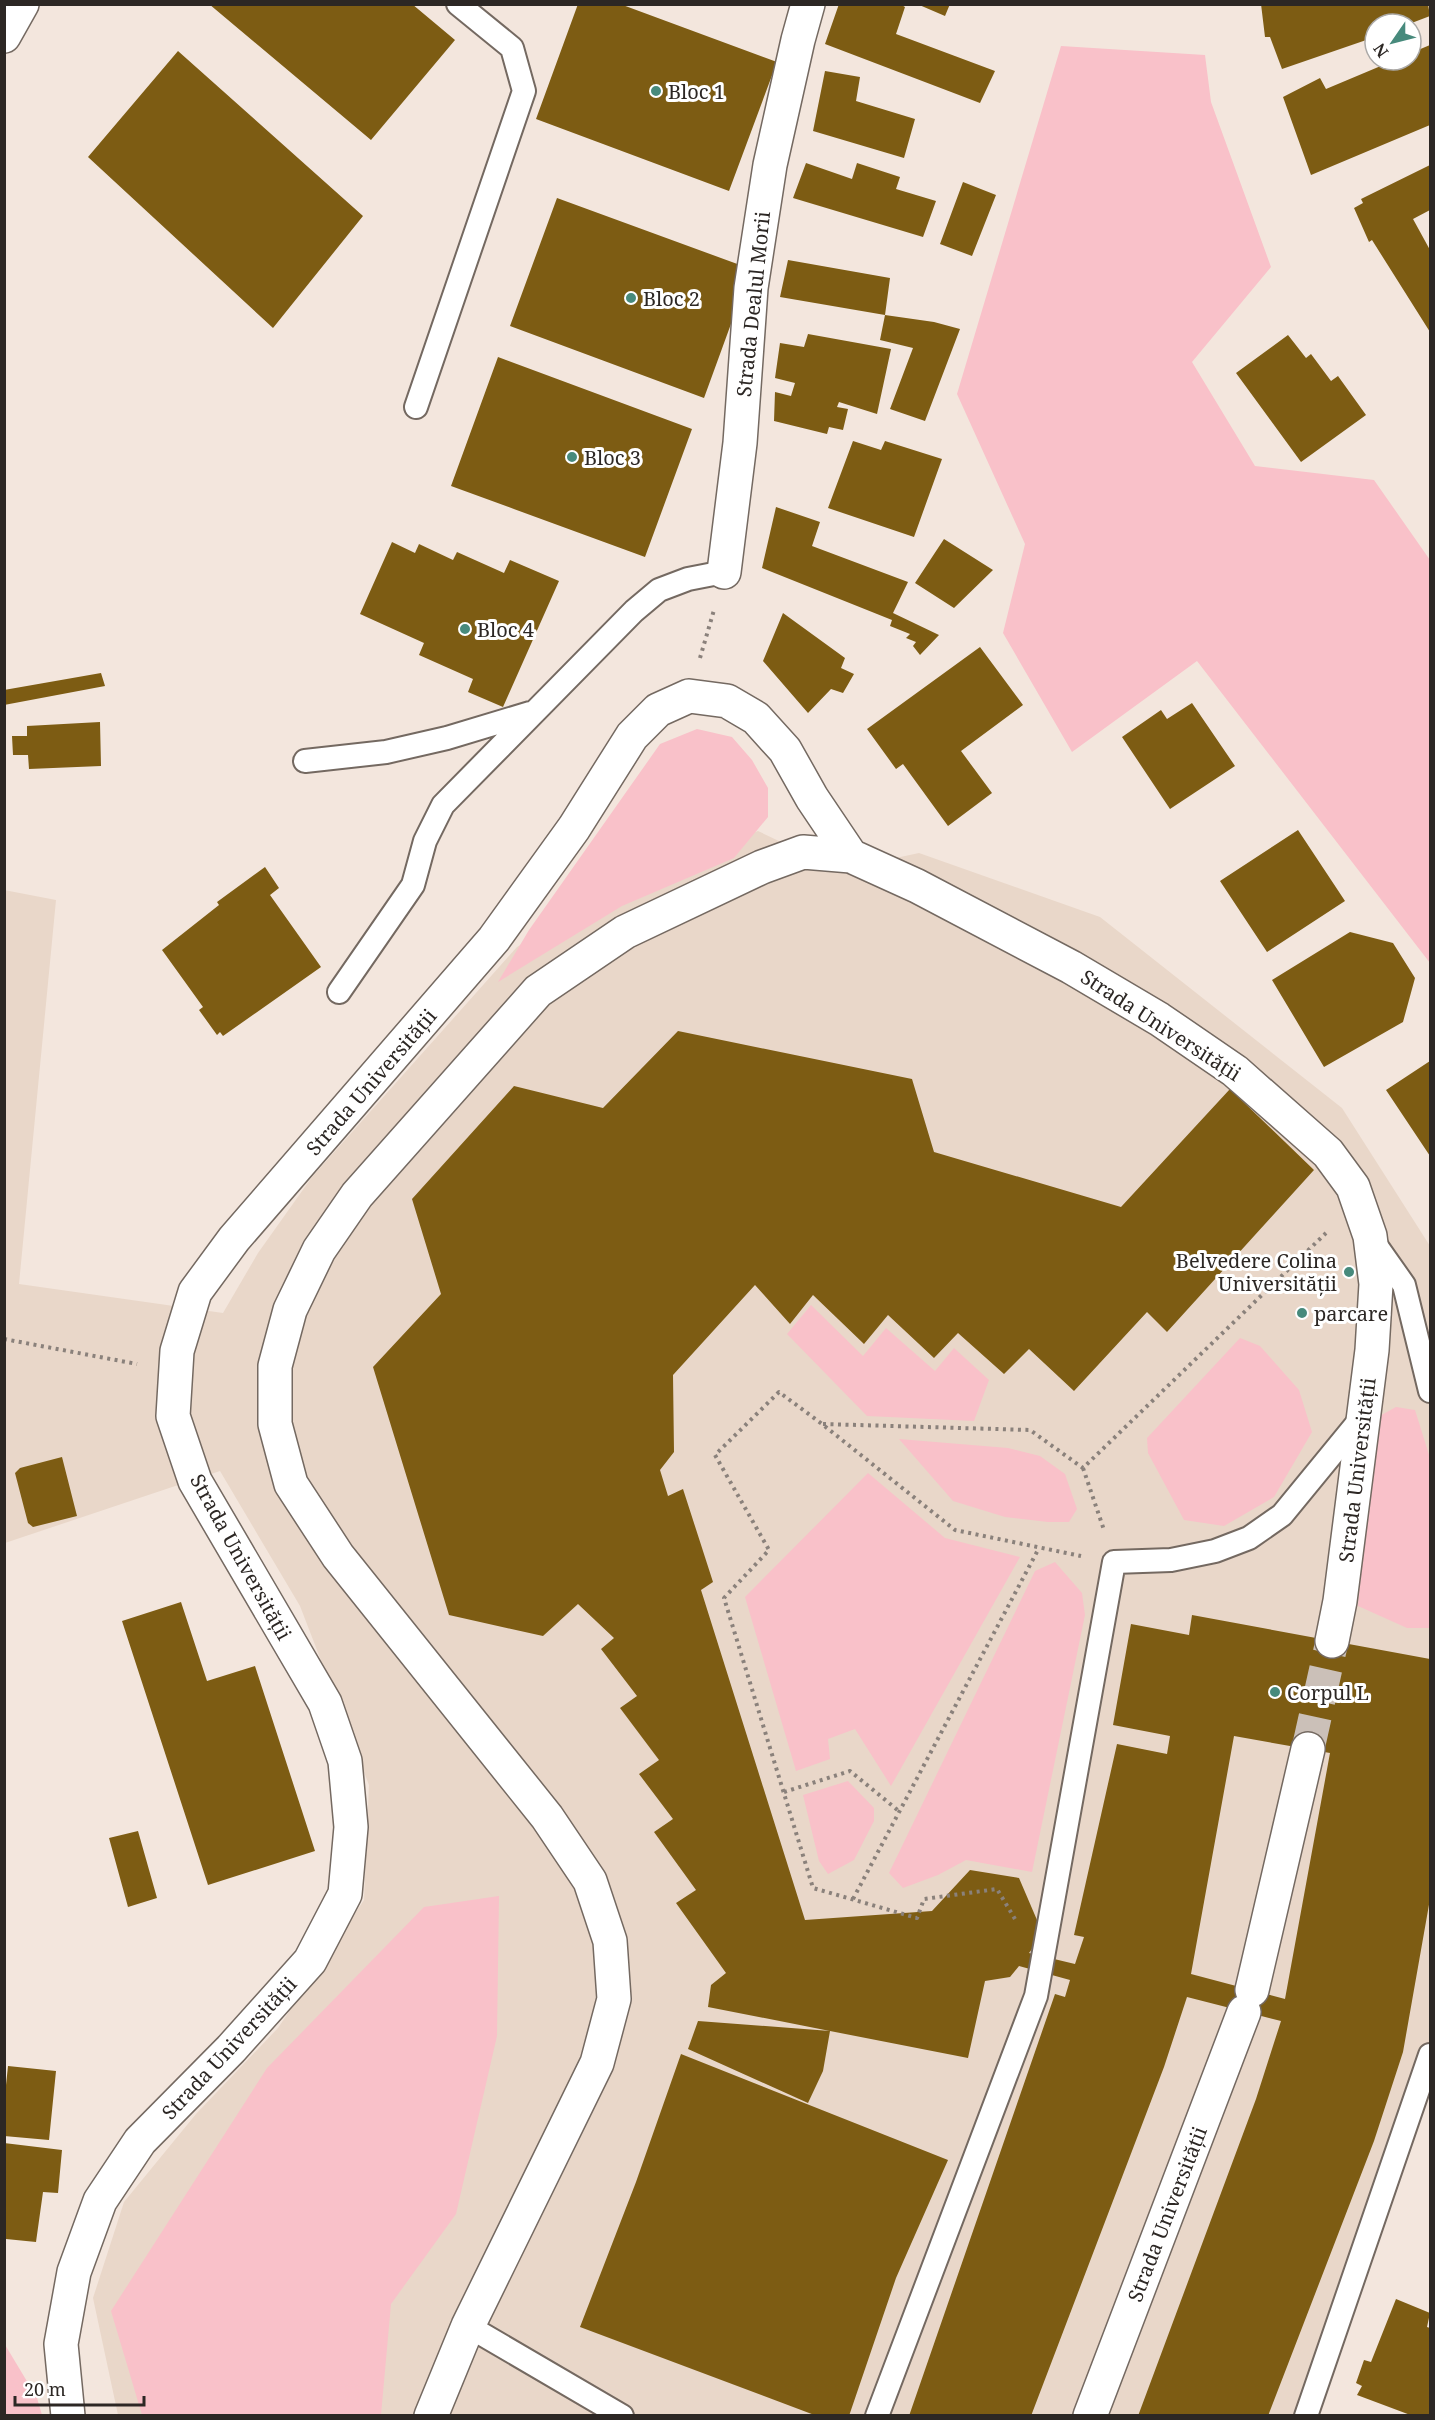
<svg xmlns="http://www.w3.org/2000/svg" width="1435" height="2420" viewBox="0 0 1435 2420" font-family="'Noto Serif',serif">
	<rect width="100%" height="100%" fill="#f3e6dd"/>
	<path fill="#e9d7c9" d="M758,831l82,39 79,-17 181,64 242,191 88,138v810l-120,359h-1192l-25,-117 31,-96 72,-88 82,-86 86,-128 5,-115 -69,-179 -80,-135 -215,72 -1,-653 52,10 -37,384 204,29 35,-60 54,-76 205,-230 96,-58z"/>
	<path fill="#f9c1c9" d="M1061,46l144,9 6,47 60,165 -79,95 63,104 119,14 56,80v403l-233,-302 -125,91 -69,-119 22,-89 -68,-150z
		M697,729l35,8 20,23 16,28v29l-34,41 -112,48 -124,76 31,-52 131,-186z
		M811,1305l52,51 23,-28 49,43 19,-23 35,32 -15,41 -107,-5 -80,-82z
		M1240,1338l20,8 39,44 13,42 -38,65 -50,29 -40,-6 -36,-67 -1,-15z
		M1396,1407l19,3 15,48v170h-23l-49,-22 12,-162 6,-26z
		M899,1439l109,9 32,8 25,18 12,35 -8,13h-21l-43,-5 -52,-16z
		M868,1473l77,65 75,19 -129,229 -36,-57 -27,10 2,20 -34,12 -51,-174z
		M1055,1562l27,31 3,22 -53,257 -66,-12 -28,15 -35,13 -14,-15 146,-302z
		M848,1781l26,27v13l-20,39 -26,14 -9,-13 -16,-66z
		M499,1896l-2,140 -41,178 -65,90 -10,111h-239l-31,-104 156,-243 157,-161z
		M4,2343l33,55 5,17h-37z"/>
	<path fill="#7d5c13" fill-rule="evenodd" d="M209,4h203l43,36 -84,100z
		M578,4h42l157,58 -48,129 -193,-72z
		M839,4h61l5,3 -9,27 99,37 -15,32 -155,-59z
		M917,4h33l-5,12z
		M1261,4h167l2,12 -21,8h-34v13l-93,32 -12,-32h-5z
		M1430,45v80l-119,50 -28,-78 37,-19 6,11 69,-29h16v-7z
		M178,51l185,165 -90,112 -185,-171z
		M825,71l35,6 -4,24 59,18 -11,39 -91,-27z
		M806,163l46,16 5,-16 43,14 -4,12 40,12 -13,36 -130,-39z
		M1430,165v45l-17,9 17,31v82l-58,-92 -3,2 -15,-34 9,-5 -2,-4z
		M963,182l33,13 -24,61 -32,-12z
		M557,198l194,71 -47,129 -194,-72z
		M788,260l102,18 -5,37 -105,-18z
		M885,315l49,7 26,7 -35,92 -35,-12 23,-61 -33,-8z
		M808,334l83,15 -14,65 -38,-12 -2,5 11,2 -5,21 -14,-3 -2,7 -53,-13 1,-29 16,4 4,-13 -20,-5 5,-35 24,4z
		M1288,335l18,23 5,-4 20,27 7,-5 28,39 -65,47 -65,-89z
		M498,357l194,72 -47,128 -194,-71z
		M853,441l28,9 4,-9 57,18 -28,78 -86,-29z
		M776,507l44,15 -8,24 96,36 -15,31 46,22 -19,20 -7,-9 3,-4 -10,-4 4,-4 -20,-8 2,-6 -130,-52z
		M944,539l49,31 -39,38 -39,-25z
		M392,542l23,11 4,-9 34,16 4,-8 47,21 6,-13 49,21 -56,126 -35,-15 5,-13 -54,-24 5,-12 -64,-29z
		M783,613l62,45 -4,10 13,6 -11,19 -12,-4 -23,24 -45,-52z
		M980,647l43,58 -62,46 31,42 -44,33 -45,-62 -7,5 -29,-40z
		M101,673l4,13 -101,19v-15z
		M1192,703l43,63 -65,43 -48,-72 39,-27 6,9z
		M100,722l1,44 -72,3 -1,-14h-15l-1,-19h15v-10z
		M1298,830l47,71 -78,51 -47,-71z
		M265,867l14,21 -9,7 51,72 -98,69 -3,-4 -3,3 -18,-25 4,-3 -41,-57 57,-45 -2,-3z
		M1350,932l43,11 22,35 -12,44 -79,45 -52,-87z
		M678,1031l234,48 22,73 187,55 109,-118 84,81 -147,162 -20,-20 -73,79 -45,-42 -25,25 -46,-41 -24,25 -46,-43 -24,29 -51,-49 -23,29 -35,-39 -82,90 1,77 -14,18 8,26 15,-7 30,93 -12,8 104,330 127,-9 38,-41 49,8 24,56 -14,19 46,11 9,-27 -10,-2 43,-191 50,10 3,-18 -57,-11 18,-101 58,11 3,-20 238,44v240l-27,153 -29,89 -106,275h-130l118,-317 25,-78 -94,-24 -23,70 -133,349h-122l146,-422 10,3 5,-17 -51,-14 -9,11 -25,4 -17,77 -138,-27 -7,40 -15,32 -120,-54 10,-28 132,10 -122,-24 3,-22 15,-12 -50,-70 20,-13 -42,-58 19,-13 -34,-45 20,-14 -39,-52 17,-12 -36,-47 13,-11 -36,-34 -35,32 -94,-21 -76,-248 68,-73 -29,-95 102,-113 89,22zM1234,1736l96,17 -45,246 -94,-25z
		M1430,1061v95l-44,-66z
		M62,1457l15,59 -44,11 -5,-4 -13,-50 5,-5z
		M181,1602l26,79 48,-15 60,185 -107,34 -86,-264z
		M138,1831l19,67 -29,9 -19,-69z
		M681,2054l267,106 -52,118 -47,138h-32l-237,-89 56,-145z
		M8,2066l48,5 -7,69 -45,-4v-32z
		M4,2143l58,7 -4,43 -15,-1 -7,50 -30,-3z
		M1396,2299l34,14 -3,14 3,1v88h-17l-56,-21 5,-9 -6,-3 8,-23 7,2z"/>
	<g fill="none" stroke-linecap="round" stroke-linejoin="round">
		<path stroke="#cbc0b8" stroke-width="33" stroke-dasharray="33 16" stroke-linecap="butt" d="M1308,1749l24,-108"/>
		<g stroke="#746961" stroke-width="26">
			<path id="lane" d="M416,407l108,-316 -12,-43 -54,-44
				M305,761l81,-9 61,-14 83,-25
				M339,992l74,-107 12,-44 18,-36 191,-194 25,-21 29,-11 36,-7
				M1373,1241l31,44 26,106
				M468,2326l154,90
				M877,2416l159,-420 78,-434 57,-2 44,-9 34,-13 33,-23 82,-100
				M1306,2416l124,-361"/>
		</g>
		<g stroke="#746961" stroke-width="36">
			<path id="street" d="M724,572l16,-129 11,-155 19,-123 28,-125 10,-36
				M1252,1990l56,-241
				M68,2416l-7,-72 13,-72 26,-71 40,-60 91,-92 79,-88 35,-67 6,-67 -6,-66 -20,-58 -130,-222 -22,-65 4,-65 18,-59 39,-53 260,-300 80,-111 58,-92 26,-26 31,-14 38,5 29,17 29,32 27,48 39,58
				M431,2416l37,-90 129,-263 17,-64 -4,-58 -20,-60 -43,-64 -209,-261 -47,-72 -16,-60v-58l15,-56 29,-60 38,-55 181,-204 87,-59 137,-65 41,-15 48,4 66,30 154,81 88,52 76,52 93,82 25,34 17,49 6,48 -4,66 -32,251 -8,40
				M1090,2416l154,-404"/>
		</g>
		<g stroke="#746961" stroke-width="36">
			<path id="secondary" d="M4,36l18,-32"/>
		</g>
		<path stroke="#8a817b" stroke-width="4" stroke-dasharray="3 4.5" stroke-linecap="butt" d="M700,658l14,-48
			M4,1339l133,25
			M823,1424l207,6 53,38 243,-235
			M1083,1468l21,62
			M784,1792l66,-21 50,41
			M853,1899l186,-351
			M1015,1919l-18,-30 -73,10 -7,19 -104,-30 -89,-290 45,-48 -54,-95 64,-63 43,32 133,106 126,26"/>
		<use href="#lane" stroke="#fff" stroke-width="22"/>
		<use href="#street" stroke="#fff" stroke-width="33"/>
		<use href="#secondary" stroke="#fff" stroke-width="33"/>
	</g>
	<g fill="#478a7c" stroke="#fff" stroke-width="2">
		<circle cx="656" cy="91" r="6"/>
		<circle cx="631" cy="298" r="6"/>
		<circle cx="572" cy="457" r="6"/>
		<circle cx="465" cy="629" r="6"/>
		<circle cx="1349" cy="1272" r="6"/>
		<circle cx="1302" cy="1313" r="6"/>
		<circle cx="1275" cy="1692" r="6"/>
	</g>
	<g text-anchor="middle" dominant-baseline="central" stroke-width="6" stroke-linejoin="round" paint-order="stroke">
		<g font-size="20" fill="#2c2724" stroke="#fff" text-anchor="start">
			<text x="668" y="91">Bloc 1</text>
			<text x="643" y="298">Bloc 2</text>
			<text x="584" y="457">Bloc 3</text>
			<text x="477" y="629">Bloc 4</text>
			<text x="1337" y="1260" text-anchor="end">Belvedere Colina<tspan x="1337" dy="23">Universității</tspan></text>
			<text x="1314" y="1313">parcare</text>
			<text x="1287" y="1692">Corpul L</text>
		</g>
		<g font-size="20" fill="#2c2724" stroke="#fff">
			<text transform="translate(753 304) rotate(-84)">Strada Dealul Morii</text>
			<text transform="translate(1161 1025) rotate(33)">Strada Universității</text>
			<text transform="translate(371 1082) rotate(-49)">Strada Universității</text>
			<text transform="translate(1357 1470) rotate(-83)">Strada Universității</text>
			<text transform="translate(241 1557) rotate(61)">Strada Universității</text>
			<text transform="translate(229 2048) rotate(-47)">Strada Universității</text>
			<text transform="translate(1167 2214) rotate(-69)">Strada Universității</text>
		</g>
	</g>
	<rect width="1435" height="2420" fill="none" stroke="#2c2724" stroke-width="12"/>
	<g transform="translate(1393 42) rotate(235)"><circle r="28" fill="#ffffff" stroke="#aba9a7" stroke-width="1.5"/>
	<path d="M0-4.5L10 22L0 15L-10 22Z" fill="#478a7c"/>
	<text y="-9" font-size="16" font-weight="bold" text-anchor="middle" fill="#2c2724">N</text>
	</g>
	<path d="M15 2396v9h129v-9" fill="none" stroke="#2c2724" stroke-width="3"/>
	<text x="24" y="2396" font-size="18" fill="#2c2724" stroke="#ffffff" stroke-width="4.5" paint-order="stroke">20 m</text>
</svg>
